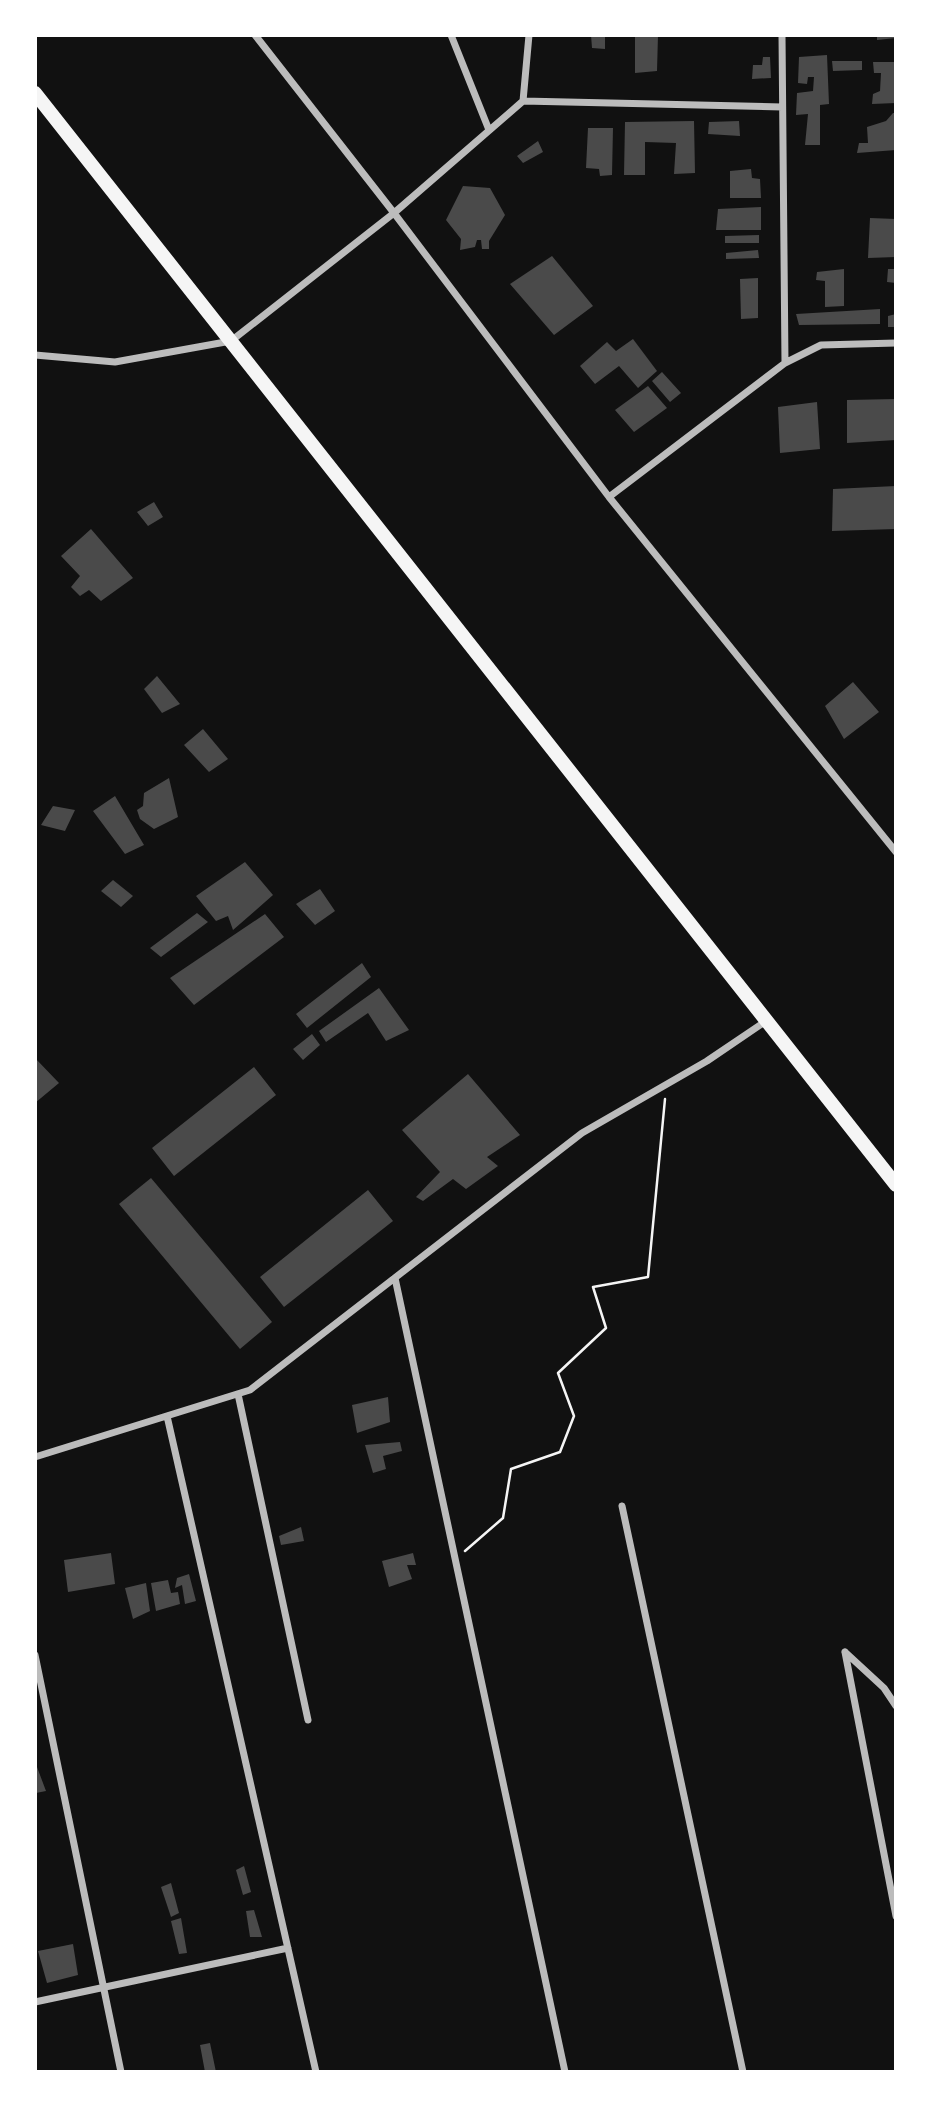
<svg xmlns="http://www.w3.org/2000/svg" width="931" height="2107" viewBox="0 0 931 2107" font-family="'Noto Sans',sans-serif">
	<rect width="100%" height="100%" fill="#111"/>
	<path fill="#4a4a4a" d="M591,35h14v14l-13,-1z
		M635,35h23l-1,36 -22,2z
		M877,35h19v3l-19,2z
		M827,55l2,49 -9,1v40h-15l3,-31 -12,1 1,-22 16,-2 1,-14h-6l-1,7 -9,-1 1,-26z
		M763,57h7l1,21 -19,1 1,-14h9z
		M832,61h30v9l-29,1z
		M873,62h23v41l-24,1 1,-10 7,-3 1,-18h-7z
		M893,113h3v37l-39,3 2,-10h9l-1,-16 19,-6z
		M694,121l1,52 -21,1 2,-31 -31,-1v33h-21l1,-53z
		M739,121l1,15 -32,-2 1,-12z
		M588,128h25l-1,47 -12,1 -1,-7 -13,-1z
		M538,141l5,11 -20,11 -6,-7z
		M751,169l1,9 8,1 1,19h-31v-27z
		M463,186l27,2 15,27 -16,26v8h-7l-1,-9h-4l-2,7 -15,3 1,-11 -15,-19z
		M761,207v23h-45l2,-21z
		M870,218l26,1v38l-28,1z
		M759,235v8h-34v-7z
		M758,250l1,8 -33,1v-6z
		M552,256l41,50 -39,29 -44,-51z
		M844,269v37l-19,1v-26l-9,-1 1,-8z
		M888,269h8v14l-9,-1z
		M758,278v40l-17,1 -1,-40z
		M880,309v15l-81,1 -3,-11z
		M896,314v13h-8v-11z
		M633,339l24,32 -19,17 -19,-22 -24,18 -15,-18 27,-24 9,9z
		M662,372l19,21 -11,9 -18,-21z
		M648,386l19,22 -33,24 -19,-22z
		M896,399v41l-49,3v-43z
		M817,402l3,47 -40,4 -2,-46z
		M896,486v43l-64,2 1,-42z
		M154,502l9,15 -15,9 -11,-14z
		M91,529l42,49 -32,23 -12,-11 -9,6 -9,-9 9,-11 -19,-20z
		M157,676l23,28 -18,9 -18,-24z
		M853,682l26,30 -35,27 -19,-33z
		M203,729l25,30 -19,13 -25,-27z
		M169,778l9,39 -24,12 -14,-10 -3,-9 6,-4 1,-13z
		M115,796l29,49 -19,9 -32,-43z
		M53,806l22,4 -10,21 -24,-6z
		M245,862l28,33 -40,35 -5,-14 -12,5 -20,-25z
		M113,880l20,16 -12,11 -20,-16z
		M320,889l15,22 -20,14 -19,-21z
		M197,913l11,9 -47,35 -11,-9z
		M265,914l19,23 -90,68 -24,-27z
		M362,963l9,14 -64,51 -11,-14z
		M379,988l30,42 -23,11 -18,-28 -42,29 -7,-11z
		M312,1034l8,11 -17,15 -10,-11z
		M35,1058l24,25 -24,20z
		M254,1067l22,28 -102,81 -22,-28z
		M468,1074l52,61 -33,22 11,9 -32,23 -13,-10 -30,22 -7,-4 24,-25 -38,-42z
		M151,1178l121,144 -32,27 -121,-145z
		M368,1190l25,31 -109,86 -24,-30z
		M388,1397l2,25 -33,11 -5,-28z
		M400,1442l2,9 -19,5 3,13 -13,4 -8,-28z
		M301,1527l3,14 -23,4 -2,-9z
		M111,1553l4,31 -47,8 -4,-32z
		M413,1553l3,12h-9l5,14 -23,8 -7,-26z
		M189,1574l7,27 -11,3 -3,-19 -7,3 2,-10z
		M168,1580l3,13 7,-1 2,12 -24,7 -5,-28z
		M146,1583l4,28 -17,8 -8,-31z
		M37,1767l9,24 -10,2 -1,-24z
		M244,1866l7,26 -8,3 -7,-25z
		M171,1883l8,30 -8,4 -10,-30z
		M254,1910l8,27h-12l-4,-26z
		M181,1918l6,35 -8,1 -8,-33z
		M73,1944l5,31 -31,8 -9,-32z
		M210,2043l6,29h-11l-5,-27z"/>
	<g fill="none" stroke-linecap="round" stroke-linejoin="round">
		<path stroke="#f5f5f5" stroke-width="2.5" d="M465,1551l38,-33 8,-49 49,-17 14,-36 -16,-43 48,-45 -13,-41 55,-10 17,-178"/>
		<path stroke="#bcbcbc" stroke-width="7" d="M255,35l139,178 215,284 287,355
			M451,35l38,95
			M523,101l6,-66
			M35,355l80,7 116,-21 163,-128 129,-112 259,6
			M785,363l36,-18 75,-2
			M609,497l176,-134 -3,-328
			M395,1278l170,794
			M238,1394l70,326
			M167,1416l149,656
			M35,1457l215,-67 332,-257 125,-72 59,-40
			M622,1506l121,566
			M845,1652l51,264
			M845,1652l39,36 12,18
			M35,1655l86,417
			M35,2002l253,-54"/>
		<path stroke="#f5f5f5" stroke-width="14" d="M35,93l861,1092"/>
	</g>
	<rect width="931" height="2107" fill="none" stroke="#ffffff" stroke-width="74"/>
</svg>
